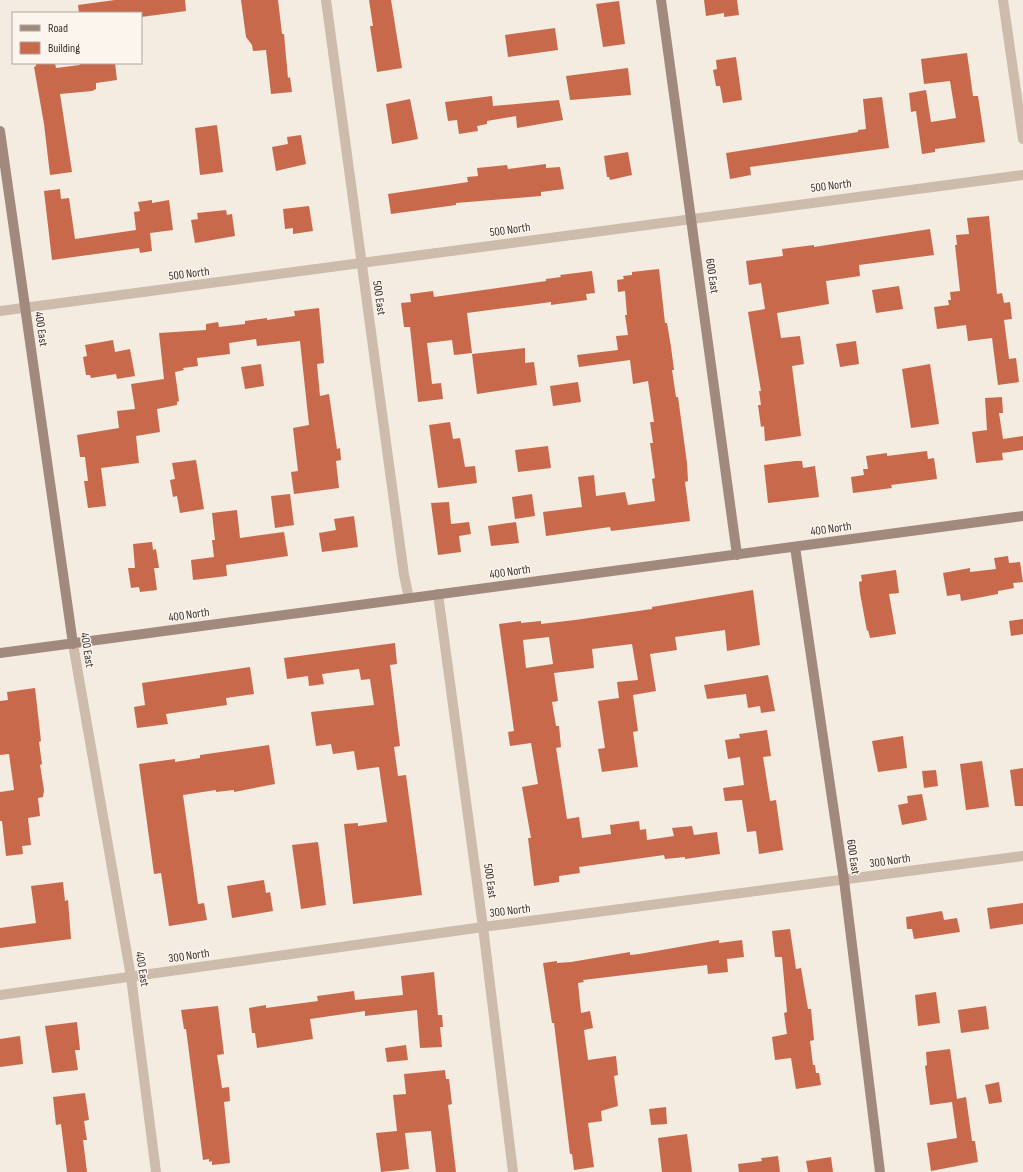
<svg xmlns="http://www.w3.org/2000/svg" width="1023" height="1172" viewBox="0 0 1023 1172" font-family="'Sofia Sans Condensed',sans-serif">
	<rect width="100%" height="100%" fill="#f4ebe1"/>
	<path fill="#c8694b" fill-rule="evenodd" d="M115,0h70l1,11 -45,6v-4h-62l-1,-8z
		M241,0h37l4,34h2l4,44 2,-1 2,15 -21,2 -5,-44 -13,1 -1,-6 -6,-8z
		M369,0h22l11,68 -25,4 -7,-46h3z
		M704,0h33l2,15 -15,2v-4l-18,3z
		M619,1l6,43 -22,3 -7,-43z
		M555,28l3,22 -50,7 -3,-22z
		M967,53l6,43h5l7,46 -50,7v3l-13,2 -6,-43 -5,1 -2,-19 17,-3 5,32 25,-4 -6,-37 -26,3 -3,-25z
		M736,57l6,43 -19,3 -3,-17h-4l-3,-16 4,-1 -1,-9z
		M36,63h19l1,5 24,-3 -1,-2h36l2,17 -21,3v6l-4,2 -32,3 12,78 -22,3 -6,-51 -10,-57 2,-1z
		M628,68l3,27 -61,5 -4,-24z
		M492,96l1,10 66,-6 4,20 -46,8 -1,-12 -29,5v3l-10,2 1,5 -19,3 -2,-14 -9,1 -3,-19z
		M882,97l7,51 -139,19 1,8 -21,4 -4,-26 132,-21v-2l8,-1 -3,-30z
		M410,99l8,40 -26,5 -6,-40z
		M217,125l6,47 -23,3 -5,-47z
		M301,135l5,29 -30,7 -4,-24 16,-3 -1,-7z
		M628,152l4,23 -22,5 -1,-3h-2l-3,-21z
		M546,164v4l14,-1 4,22 -23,3v4l-85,7v2l-65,9 -3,-20 80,-12 -1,-5 11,-1 -1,-8 30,-3 1,4z
		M60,189l1,10 8,-1 6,41 61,-9 -2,-18 6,-1 -2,-9 14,-2v3l17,-3 4,30 -23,3 2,18 -12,2 -1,-5 -87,12 -8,-69z
		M309,206l4,25 -20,3v-6l-8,1 -2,-20z
		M226,210l1,5 5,-1 3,22 -40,7 -4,-23 7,-1 -1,-6z
		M989,216l8,78 5,-1 2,10 6,-1 2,17 -8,1 5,39 7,-1 3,24 -21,3 -6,-47 -24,3 -2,-16 -29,4 -3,-22 15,-2 -1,-5h3l-1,-8 10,-1 -5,-46h2l-1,-10 13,-1 -2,-16z
		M930,229l4,26 -75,10 1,11 -34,5 3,23 -52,9 4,25 19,-2 4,28 -12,2 9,70 -36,5 -1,-15 -3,1 -3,-22h3l-2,-14h2l-13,-79 17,-3 -4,-26 -12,2 -3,-24 37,-5 -1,-7 32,-4v2z
		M659,269l6,54h2l4,24 3,23h-2l4,27h2l9,66 1,18 -3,1 5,39 -79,10 -1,-4 -64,9 -3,-24 39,-5 -4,-30 16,-2 2,21 29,-4 3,13 27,-4 -3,-22 3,-1 -5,-35h3l-3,-21h4l-6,-41 -15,3 -3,-24 -51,7 -2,-12 41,-5 -2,-14 12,-1 -3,-20h2l-2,-24 -7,1 -1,-12 7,-1 -1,-3 9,-1v-3z
		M592,271l3,22 -9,1 1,6 -36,5v-3l-84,11 5,40 -18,2 -2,-15 -25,3 5,41 9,-1 2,16 -25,3 -8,-75h-6l-3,-24 10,-1 -1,-8 23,-3 1,6 112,-16v-2l15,-2 -1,-2z
		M899,286l4,23 -27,4 -4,-23z
		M319,308l5,55 -7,1 3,32 9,-2 8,55 3,-1 1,12 -5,1 3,27 -45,6 -3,-22 7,-1 -5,-43 16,-3 -9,-84 -43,5 -1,-7 -27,4 1,11 -33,4 1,8 -15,2 1,2 -9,2 4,29 -2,1v3l-20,4 3,23 -24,4 3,27 -38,5 5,38 -18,2 -4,-27h4l-3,-24h-5l-3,-22 42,-7 -2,-17 18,-2 -4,-25 33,-5 -5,-46 47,-3v-6l12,-2 1,5 26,-3v-3l22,-3v2l28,-4 -1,-5z
		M113,340l2,12 15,-3 5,27 -18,3 -1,-5 -25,4 -1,-3h-4l-3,-18 4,-1 -2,-11z
		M856,341l3,23 -19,3 -4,-23z
		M525,348v15l9,-1 3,23 -60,9 -5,-40z
		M261,364l3,22 -19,3 -4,-22z
		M930,364l9,60 -28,4 -9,-59z
		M578,382l3,20 -28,4 -3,-20z
		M1002,397l1,16h-4l4,26 20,-3v14l-21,3 1,7 -27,3 -4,-31 15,-2 -2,-32z
		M450,422l3,17 7,-1 5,29 10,-1 2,17 -39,5 -9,-63z
		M548,446l3,22 -33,4 -3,-22z
		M927,451l1,8 6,-1 3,21 -46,6 1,3 -39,5 -2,-16 13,-2 -1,-6h5l-2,-13 21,-3v3z
		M196,460l8,49 -24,4 -3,-17 -4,1 -3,-17 5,-1 -3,-16z
		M795,461h7l1,7 12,-2 4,31 -51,6 -4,-38z
		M290,494l4,31 -19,3 -4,-32z
		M532,494l3,22 -20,3 -3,-22z
		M449,502l2,22 18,-2 2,12 -12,2 2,16 -23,3 -7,-52z
		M237,510l3,28 44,-6 4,24 -62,9 1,11 -34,4 -2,-20 23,-3 -2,-17h3l-3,-27z
		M354,516l4,31 -36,5 -3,-19 17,-3 -2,-11z
		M516,522l3,21 -28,3 -3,-20z
		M152,542l1,8 3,-1 3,19h-5l3,22 -17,2 -1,-5 -8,1 -3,-20h7l-2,-24z
		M1008,556l1,7 11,-1 3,20 -10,1 1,5 -16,3v3l-37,7 -1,-7 -13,2 -4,-23 27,-5v4l26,-3 -2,-11z
		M896,570l3,23 -10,1 7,40 -26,4 -2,-8 -1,1 -7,-38 -1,-11 3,-1 -1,-6z
		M753,590l7,55 -33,6 -2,-21 -50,7 2,13 -27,4 6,37 -23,4 5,36 -5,1 5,35 -36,5 -4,-23 7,-1 -7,-47 21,-3 -2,-16 21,-2 -6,-36 -40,5 2,19 -40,5 4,28 -6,1 4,24h3l2,21 -5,1 11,71 12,-2 3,21 29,-4 -1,-9 29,-4 1,9 6,-1 1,11 27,-4 -2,-8 20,-2 2,9 23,-3 3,22 -35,5v-2l-20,2 -1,-4 -85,12 1,6 -21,3v6l-25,4 -6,-48h3l-9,-51 16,-3 -7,-41 -21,3 -2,-14 6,-1 -15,-107 22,-3v2l20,-2v3l34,-4 77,-11v-2zM549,637l4,27 -27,4 -3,-28z
		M1023,619v15l-12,2 -2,-15z
		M395,643l2,21 -7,1 10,81 -6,1 4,29 8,-1 16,120 -69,9 -9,-80 14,-1v3l29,-4 -8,-55 -22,3 -3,-19 -21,3 -2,-10 -15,2 -5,-34 63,-7 -4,-26 -9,1 -2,-11 -37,5 2,10 -15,2 -1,-10 -21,3 -3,-21z
		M250,667l4,27 -28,4 1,7 -61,9 2,10 -31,4 -3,-21 11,-2 -3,-22z
		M768,675l7,36 -14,2 -1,-7 -12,2 -2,-14 -39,5 -3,-14z
		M35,688l6,53 -2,1 3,22 -2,1 4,25 -1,7 -5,1 2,18 -12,2 3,27 -9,1 1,8 -17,2 -4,-35h-2v-29l14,-2 -5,-36 -9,1v-54l8,-1 -1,-8z
		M767,730l4,26 -8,1 7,44 6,-1 7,50 -24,4 -3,-23 -9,1 -5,-32 -17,1 -2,-13 21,-3 -4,-28 -12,2 -3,-19 15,-2 -1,-4z
		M903,736l4,32 -29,4 -6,-31z
		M269,745l6,39 -41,8v-2l-18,2v-2l-33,5 15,109 6,-1 3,17 -38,6 -8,-53 -7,1 -15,-110 36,-5v3l25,-4v-3z
		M982,761l7,46 -23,3 -6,-46z
		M1023,768v38h-8l-5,-36z
		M936,770l2,16 -14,2 -2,-17z
		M922,794l5,26 -25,5 -4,-20 10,-2 -1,-7z
		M318,842l8,63 -25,4 -9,-64z
		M264,880l2,13 4,-1 3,19 -41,7 -5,-32z
		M63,882l2,19 3,-1 3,39 -71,9v-20l36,-5 -5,-37z
		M1023,903v21l-33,5 -3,-21z
		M942,911l2,9 13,-2 3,14 -46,7 -2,-10h-5l-1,-12z
		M790,929l6,40 5,-1 7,41h3l3,31 -4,1 3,24h2l1,8h3l2,12 -25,4 -5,-31 -16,2 -3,-23 15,-3 -3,-21 3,-1 -5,-55h-7l-3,-26z
		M719,940v3l23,-3 2,17 -17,2 1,13 -20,2 -1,-9 -124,15 1,2 -6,1 3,30 9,-2 3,17 -9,2 4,30 28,-4 2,19 -4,1 4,30 -17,5 1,10 -14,2 6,44 -20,3 -2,-16h-2l-16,-131h-2l-9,-60 14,-2v2l14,-1 59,-10v3l9,-1z
		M434,972l4,43h4l1,12h-3l2,20 -22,1 -3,-38 -52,6v-5l-55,8 3,20 -56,9 -2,-15h-3l-3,-25 17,-3v3l52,-7 -1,-5 37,-5 1,9 48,-5 -2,-19z
		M936,992l4,31 -22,3 -3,-31z
		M218,1006l6,48 -7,1 5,33 7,-1 1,14 -6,1 6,61 -18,2v-4l-3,1v-3l-6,1 -17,-131h-2l-3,-19z
		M986,1006l3,23 -28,4 -3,-23z
		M77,1022l3,28h-5l3,20 -26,3 -7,-47z
		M20,1036l3,28 -23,3v-28z
		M406,1045l2,15 -21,2 -2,-14z
		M950,1049l7,50 9,-2 6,44h3l3,21 -47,9 -4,-28 30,-5 -5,-36 -22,3 -5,-39 2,-1 -1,-13z
		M445,1070l1,9h3l3,25 -4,1 8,67h-20l-5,-41 -26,2 4,36 -28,3 -5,-39 21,-2 -4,-36 13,-1 -2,-20z
		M999,1082l3,20 -13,2 -4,-19z
		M85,1093l4,27 -5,1 3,19h-4l4,32h-20l-6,-48 -5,1 -3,-28z
		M666,1107l1,17 -16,1 -2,-16z
		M687,1134l5,38h-30l-4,-34z
		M778,1156l2,16h-41l-1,-8 24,-3 -1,-3z
		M831,1157l2,15h-25l-2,-11z"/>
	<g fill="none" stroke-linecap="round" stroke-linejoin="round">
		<path stroke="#cdbbac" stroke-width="10" d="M326,0l78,575 5,23
			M1003,0l20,139
			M0,311l1023,-136
			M438,594l45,333 30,245
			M73,644l58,333 25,195
			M0,995l483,-68 540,-71"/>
		<path stroke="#a18a7d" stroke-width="10" d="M661,0l76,555
			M0,131l73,513
			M795,547l49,333 36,292
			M0,653l1023,-137"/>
	</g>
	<g text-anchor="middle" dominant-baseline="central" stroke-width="3" stroke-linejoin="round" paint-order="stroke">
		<g font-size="12" fill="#3b302b" stroke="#fbf5ee">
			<text transform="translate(831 186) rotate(-7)">500 North</text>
			<text transform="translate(510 230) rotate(-8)">500 North</text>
			<text transform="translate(189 274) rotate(-7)">500 North</text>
			<text transform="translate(712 276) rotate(82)">600 East</text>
			<text transform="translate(379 298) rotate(82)">500 East</text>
			<text transform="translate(41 329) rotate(82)">400 East</text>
			<text transform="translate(831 529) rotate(-8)">400 North</text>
			<text transform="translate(510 572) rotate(-8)">400 North</text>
			<text transform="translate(189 615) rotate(-8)">400 North</text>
			<text transform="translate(87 650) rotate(81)">400 East</text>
			<text transform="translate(853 857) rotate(82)">600 East</text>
			<text transform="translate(890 861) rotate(-8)">300 North</text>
			<text transform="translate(490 881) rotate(82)">500 East</text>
			<text transform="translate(510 911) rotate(-7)">300 North</text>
			<text transform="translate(189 956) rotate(-8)">300 North</text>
			<text transform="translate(142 969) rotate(81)">400 East</text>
		</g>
	</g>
	<rect x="12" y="12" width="130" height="52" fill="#fbf5ee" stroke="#aea6a0"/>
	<rect x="20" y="25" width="20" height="6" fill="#a18a7d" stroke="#aea6a0"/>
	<text x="48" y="32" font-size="12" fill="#3b302b">Road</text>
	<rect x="20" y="42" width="20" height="12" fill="#c8694b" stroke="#aea6a0"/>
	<text x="48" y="52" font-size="12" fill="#3b302b">Building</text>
</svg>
